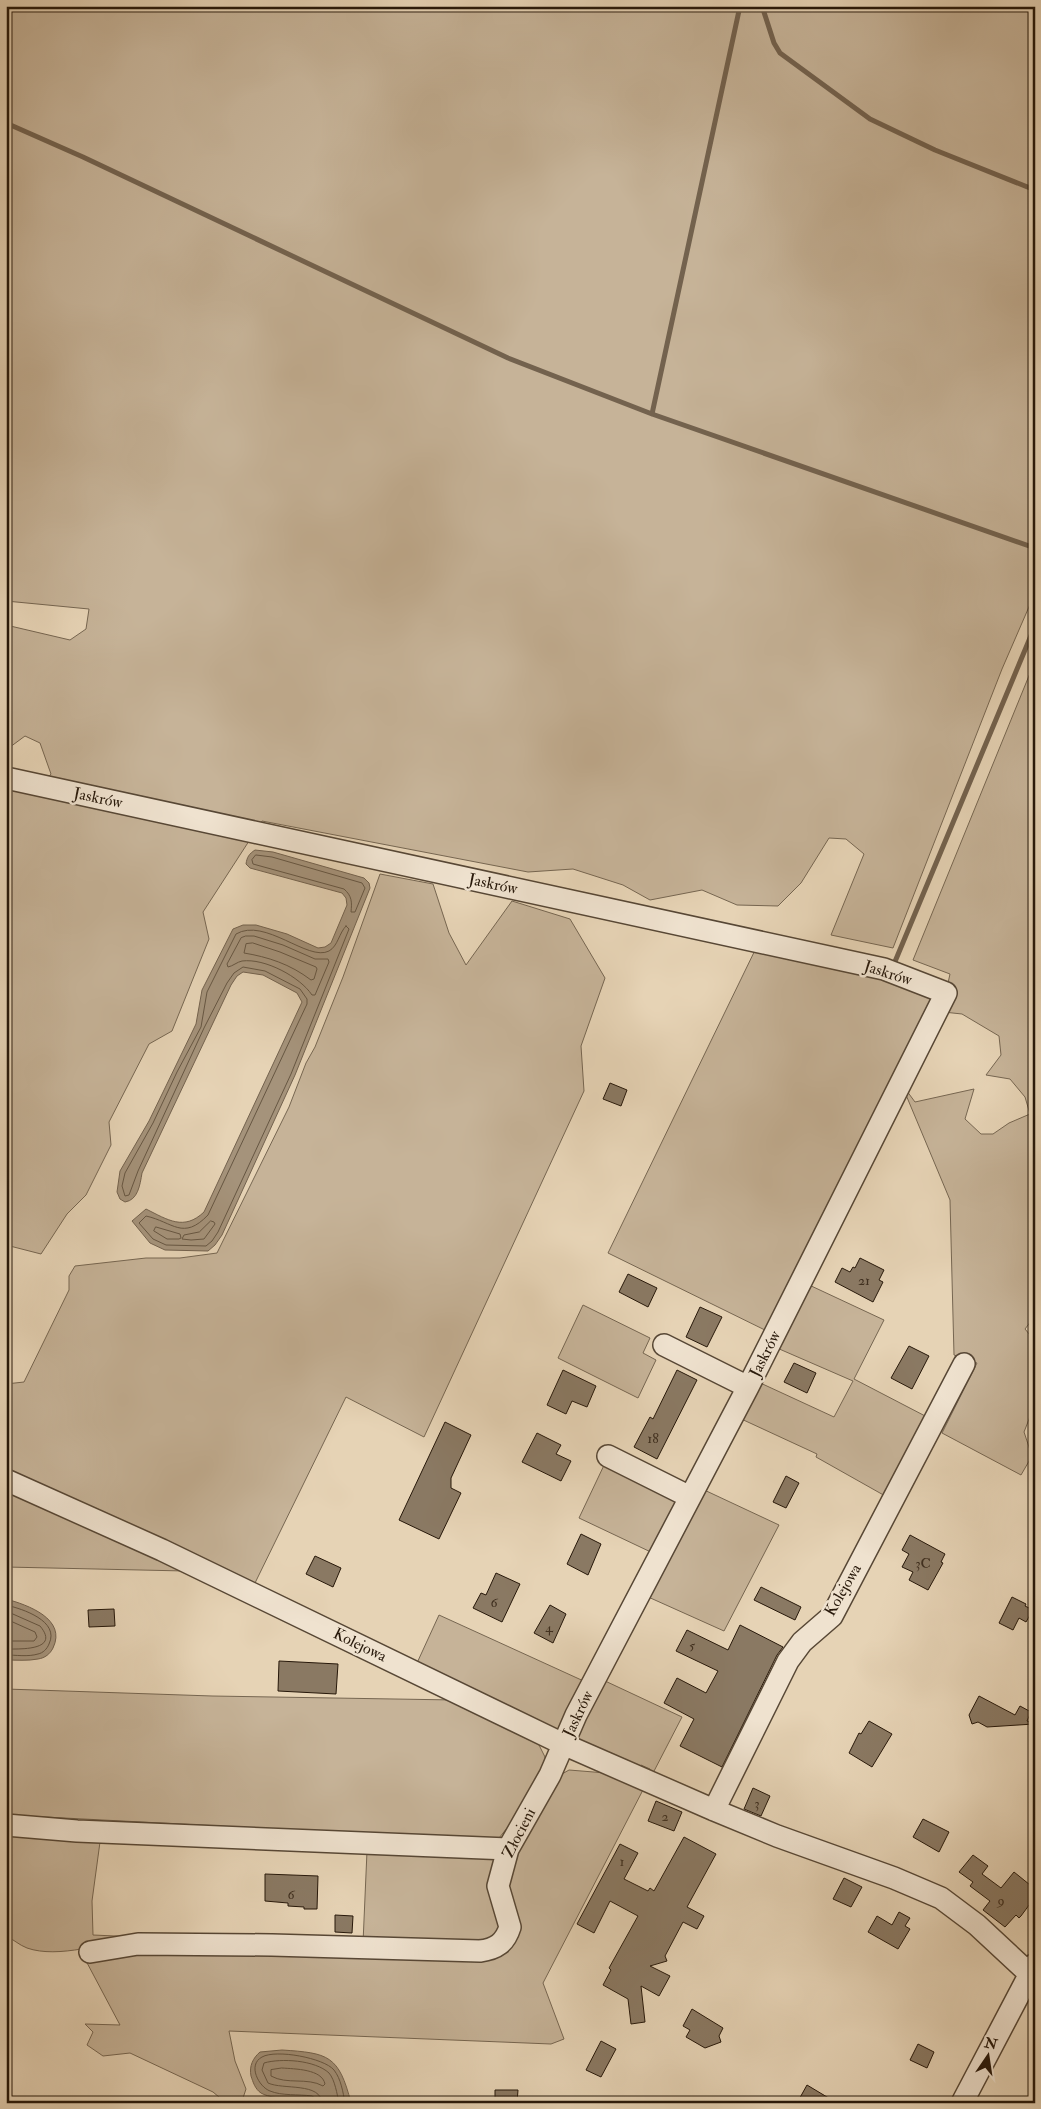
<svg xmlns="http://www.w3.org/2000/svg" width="1041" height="2109" viewBox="0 0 1041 2109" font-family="'IM FELL Double Pica',serif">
	<rect width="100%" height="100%" fill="#e6d3b5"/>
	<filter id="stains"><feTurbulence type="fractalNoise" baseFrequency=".004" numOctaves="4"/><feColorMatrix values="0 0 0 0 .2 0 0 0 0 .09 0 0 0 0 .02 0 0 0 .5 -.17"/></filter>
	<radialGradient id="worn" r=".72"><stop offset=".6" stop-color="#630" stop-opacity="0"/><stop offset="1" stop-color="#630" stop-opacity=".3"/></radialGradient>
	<path fill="#c6b398" stroke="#766651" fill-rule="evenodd" d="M6,6h1029v587l-33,76 -109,279 -62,-13 33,-81 -18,-15 -17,-1 -28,45 -23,23 -41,-1 -35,-15 -52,10 -27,-15 -50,-16 -45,3 -266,-51 -59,91 6,27 -37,92 -23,13 -40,78 2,23 -25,50 -19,19 -26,40 -35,-9v-472l34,14 11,-13 -11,-31 -15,-7 -19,14v-125l64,15 16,-11 3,-20 -83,-8v-401l3,-3 -3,1z
		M1035,661v655l-10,13 10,12v63l-11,28 8,24 -11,19 -79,-42 35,-70 -23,-8 -4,-155 -49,-117 -130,250 -163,-80 151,-311 189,41 2,-9 -37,-14zM934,1011l28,3 37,22 2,19 -15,20 24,4 15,18 5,17 -21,9 -16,11h-12l-16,-15 9,-30 -59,13 -14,-19z
		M380,874l53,10 16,49 17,32 46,-64 58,18 35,59 -24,68 3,45 -160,346 -78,-40 -91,186 -249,-114v-85l18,-2 45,-92v-14l6,-10 71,-8h34l37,-5 72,-146 17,-44 9,-16 28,-70z
		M807,1284l77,36 -30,59 75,39 -42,79 -71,-40 1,-3 -80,-37 19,-36 78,36 19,-36 -76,-33z
		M583,1305l67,33 -7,15 13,7 -18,38 -80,-40z
		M606,1461l73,37 -24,56 -76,-36z
		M6,1488l179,83 -179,-4z
		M700,1488l79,37 -55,106 -78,-35z
		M439,1615l149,68 -27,50 -144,-70z
		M603,1680l79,37 -30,58 -3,-1 1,-5 -9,-4 -3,3 -59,-25 -4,-8z
		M6,1689l206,7 243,4 83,43 7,14 -1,13 -12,27 -33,41 -9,2 -484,-25z
		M569,1770l37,3 38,15 -101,195 21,56 -13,5 -322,-13 6,30 11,28 -3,9 7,5h-24l-13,-11 -83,-39 -27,3 -16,-11 6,-13 -8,-8 35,1 -35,-66 32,-7h379l11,-54 3,-35 52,-89z
		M6,1831l94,11 -8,59 1,34 45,2c-32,6 -80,22 -111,11 -8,-3 -14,-9 -21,-12z
		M367,1851l132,6 5,64 -6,19 -135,3z"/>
	<path fill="#a5937b" stroke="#73624e" d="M255,850l18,2 91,26 5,5 1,5 -75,187 -73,160 -7,10 -7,6 -43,-1 -15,-7 -18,-22 14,-12c22,11 38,22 58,3l98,-210 -5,-9 -34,-18 -20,-3 -6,4 -6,9 -89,188c-2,12 -4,27 -17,29l-5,-3 -3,-7 3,-21 29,-50 47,-97 6,-34 31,-61 10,-4h13l31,9 31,14 7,-1 6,-4 16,-38 -1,-7 -4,-5 -92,-25 -4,-4c1,-7 3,-10 9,-14z
		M6,1599c22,6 61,20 47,49 -3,6 -8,10 -15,11 -10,2 -22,1 -32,1z
		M282,2050c46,3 57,5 69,53 -17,0 -78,-2 -90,-10 -6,-4 -8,-11 -10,-17 -2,-10 2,-18 9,-24z"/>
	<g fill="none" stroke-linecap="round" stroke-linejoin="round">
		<path stroke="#665642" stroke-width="1" d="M256,855l16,2 90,26 3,5 -10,24h-4c1,-10 1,-16 -7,-23l-91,-25 -1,-4z
			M346,926l3,3 -58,145 -73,158 -6,9 -6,5 -40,-1 -13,-6 -14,-16 7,-7c27,6 37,25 62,-1l99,-211v-5l-7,-10 -35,-18 -22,-4 -9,6 -7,10 -23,45 -66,143 -9,24 -4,1 -3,-10 3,-13 28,-50 24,-51 24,-45 6,-35 29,-58c29,-17 72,28 93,17 9,-5 10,-18 17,-25z
			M246,936h8l29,9 32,14h13l1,3 -14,33h-3c-12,-18 -47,-37 -70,-34 -5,1 -9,5 -14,6l-1,-3 14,-26z
			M253,943l27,9 36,15 1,2 -3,10 -3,1c-21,-16 -43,-23 -67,-27l2,-9z
			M211,1221l3,1 1,2 -11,15 -13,1 -9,-1 2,-4 15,-3z
			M156,1227l24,7 1,4 -2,1h-12l-13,-8z
			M6,1605c17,4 54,16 43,39 -2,5 -6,9 -11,10 -10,3 -22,1 -32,1
			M6,1611l34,15c21,25 -21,23 -34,23
			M6,1619l29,13 2,5 -3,4h-28
			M282,2068c13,1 40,1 43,16l-2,2c-16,-9 -36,-1 -52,-10v-6z
			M316,2103l-1,-5 -3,-2c-14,-2 -30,0 -42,-5 -11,-4 -23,-26 -8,-34 14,-8 62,1 72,13 7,9 9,22 11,33
			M322,2103c-1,-21 -39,-13 -54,-20l-6,-13 2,-7c17,-5 51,-3 65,10 6,7 8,21 10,30"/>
		<path stroke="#73624e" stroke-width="5" d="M762,6l12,37 6,10 90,66 65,31 100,40
			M6,123l77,34 425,201 144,56 383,134
			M652,414l88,-408
			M894,964l141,-338"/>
	</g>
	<path fill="#8a7963" stroke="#27180a" d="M610,1083l17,7 -6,16 -18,-7z
		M860,1258l24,12 -5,10 4,2 -10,20 -38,-20 7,-14 8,4 3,-5 2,1z
		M628,1274l29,14 -9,19 -29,-15z
		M700,1307l22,10 -15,30 -21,-10z
		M909,1346l20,10 -17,33 -21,-11z
		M794,1363l22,10 -9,20 -23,-11z
		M563,1370l33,16 -9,21 -15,-6 -6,13 -19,-9z
		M677,1370l20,10 -40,79 -23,-12 16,-30 3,2z
		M445,1422l26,13 -20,43v10l10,5 -22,46 -40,-19z
		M537,1433l24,12 -5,9 15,7 -10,20 -39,-19z
		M786,1476l13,7 -13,25 -13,-6z
		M581,1534l20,10 -13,31 -21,-11z
		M910,1535l35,19 -4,8 2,1 -15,27 -19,-10 4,-8 -11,-5 7,-13 -7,-4z
		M315,1556l26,12 -8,19 -27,-13z
		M496,1573l24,11 -18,38 -29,-14 8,-15 5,2z
		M761,1587l40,20 -6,13 -41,-20z
		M1012,1597l14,7 -1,2 8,4 -7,12 -7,-4 -6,12 -14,-7z
		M550,1605l16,9 -13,29 -19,-10z
		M114,1609l1,17 -26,1 -1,-17z
		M740,1625l43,22 -6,8 -55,112 -42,-21 14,-27 -30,-16 13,-25 29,15 12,-22 -42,-20 11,-21 41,20z
		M279,1661l59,3 -2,30 -58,-3z
		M979,1696l36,19 5,-9 11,6 -4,9 7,3 -47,3 -9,-5 -6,2 -3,-9z
		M869,1721l23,13 -20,33 -23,-14 10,-20 2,1z
		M753,1788l17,8 -9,20 -17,-7z
		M656,1801l26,11 -8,19 -26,-10z
		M923,1819l26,13 -10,20 -26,-15z
		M684,1837l32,17 -29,53 17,9 -7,13 -14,-7 -18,34 2,5 -17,5 20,10 -11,20 -18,-10 4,36 -14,2 -3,-25 -25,-14 8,-15 -2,-2 29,-52 -28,-15 -16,32 -17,-9 43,-80 18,9 -14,26 24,12 2,-3 4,3z
		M973,1855l15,11 -6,8 19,14 13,-16 21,17v8l-14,19 -2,2 -3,-3 -11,12 -22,-17 7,-9 -20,-15 3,-4 -14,-10z
		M265,1874l53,2 -1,33h-13v-2l-16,-1v-3l-23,-2z
		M844,1878l18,9 -11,20 -18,-8z
		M899,1912l11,6 -5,8 5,3 -12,20 -30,-17 9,-16 15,9z
		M335,1915l18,1 -1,17 -17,-1z
		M692,2009l31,19 -4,8 2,6 -16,6 -19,-11 4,-7 -7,-4z
		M601,2041l15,8 -15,28 -15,-7z
		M918,2044l16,8 -7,16 -17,-8z
		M807,2085l30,18h-40z
		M495,2090h23l-1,13h-22z"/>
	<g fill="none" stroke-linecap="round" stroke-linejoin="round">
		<g stroke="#574735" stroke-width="24">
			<path id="minor" d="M6,778l878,191 62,24 -198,394 -172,328 -26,60 -42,74 -10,37 12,41c-5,16 -14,22 -30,24l-208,-6 -134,-1 -48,8
				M664,1345l84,42
				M608,1456l82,41
				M6,1480l156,70 401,194 151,66 63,26 117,42 47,20 36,27 58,54
				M714,1810l74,-149 14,-19 30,-26 132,-252
				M6,1825l71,6 431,18
				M962,2103l73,-139"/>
		</g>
		<use href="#minor" stroke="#efe2cf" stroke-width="21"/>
	</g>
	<g text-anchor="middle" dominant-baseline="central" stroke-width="5" stroke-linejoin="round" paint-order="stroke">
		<g font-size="14" fill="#403020">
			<text x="864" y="1280">21</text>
			<text x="653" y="1438">18</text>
			<text x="923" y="1563">3C</text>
			<text x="494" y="1602">6</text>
			<text x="549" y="1627">4</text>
			<text x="692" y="1645">5</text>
			<text x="757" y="1803">3</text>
			<text x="665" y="1816">2</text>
			<text x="622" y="1861">1</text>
			<text x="291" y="1894">6</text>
			<text x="1001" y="1900">9</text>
		</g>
		<g font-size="16" fill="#27180a" stroke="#efe2cf">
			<text transform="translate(98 798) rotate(12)">Jaskrów</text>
			<text transform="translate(493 884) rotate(12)">Jaskrów</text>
			<text transform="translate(888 973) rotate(18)">Jaskrów</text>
			<text transform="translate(765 1354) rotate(-63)">Jaskrów</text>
			<text transform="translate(843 1590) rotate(-60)">Kolejowa</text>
			<text transform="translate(360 1645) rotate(26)">Kolejowa</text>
			<text transform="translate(578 1714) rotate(-64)">Jaskrów</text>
			<text transform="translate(519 1833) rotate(-63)">Złocieni</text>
		</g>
	</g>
	<rect width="1041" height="2109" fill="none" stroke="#e6d3b5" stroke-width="25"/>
	<rect x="8" y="8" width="1026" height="2094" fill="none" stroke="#27180a" stroke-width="2.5"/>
	<rect x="12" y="12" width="1016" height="2084" fill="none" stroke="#27180a"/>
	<g transform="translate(988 2056) rotate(13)" stroke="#efe2cf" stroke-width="4" paint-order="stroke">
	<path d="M0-4L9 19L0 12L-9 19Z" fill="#27180a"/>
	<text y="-8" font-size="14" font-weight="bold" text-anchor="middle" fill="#27180a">N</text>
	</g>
	<rect width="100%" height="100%" filter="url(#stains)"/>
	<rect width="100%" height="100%" fill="url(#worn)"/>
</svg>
